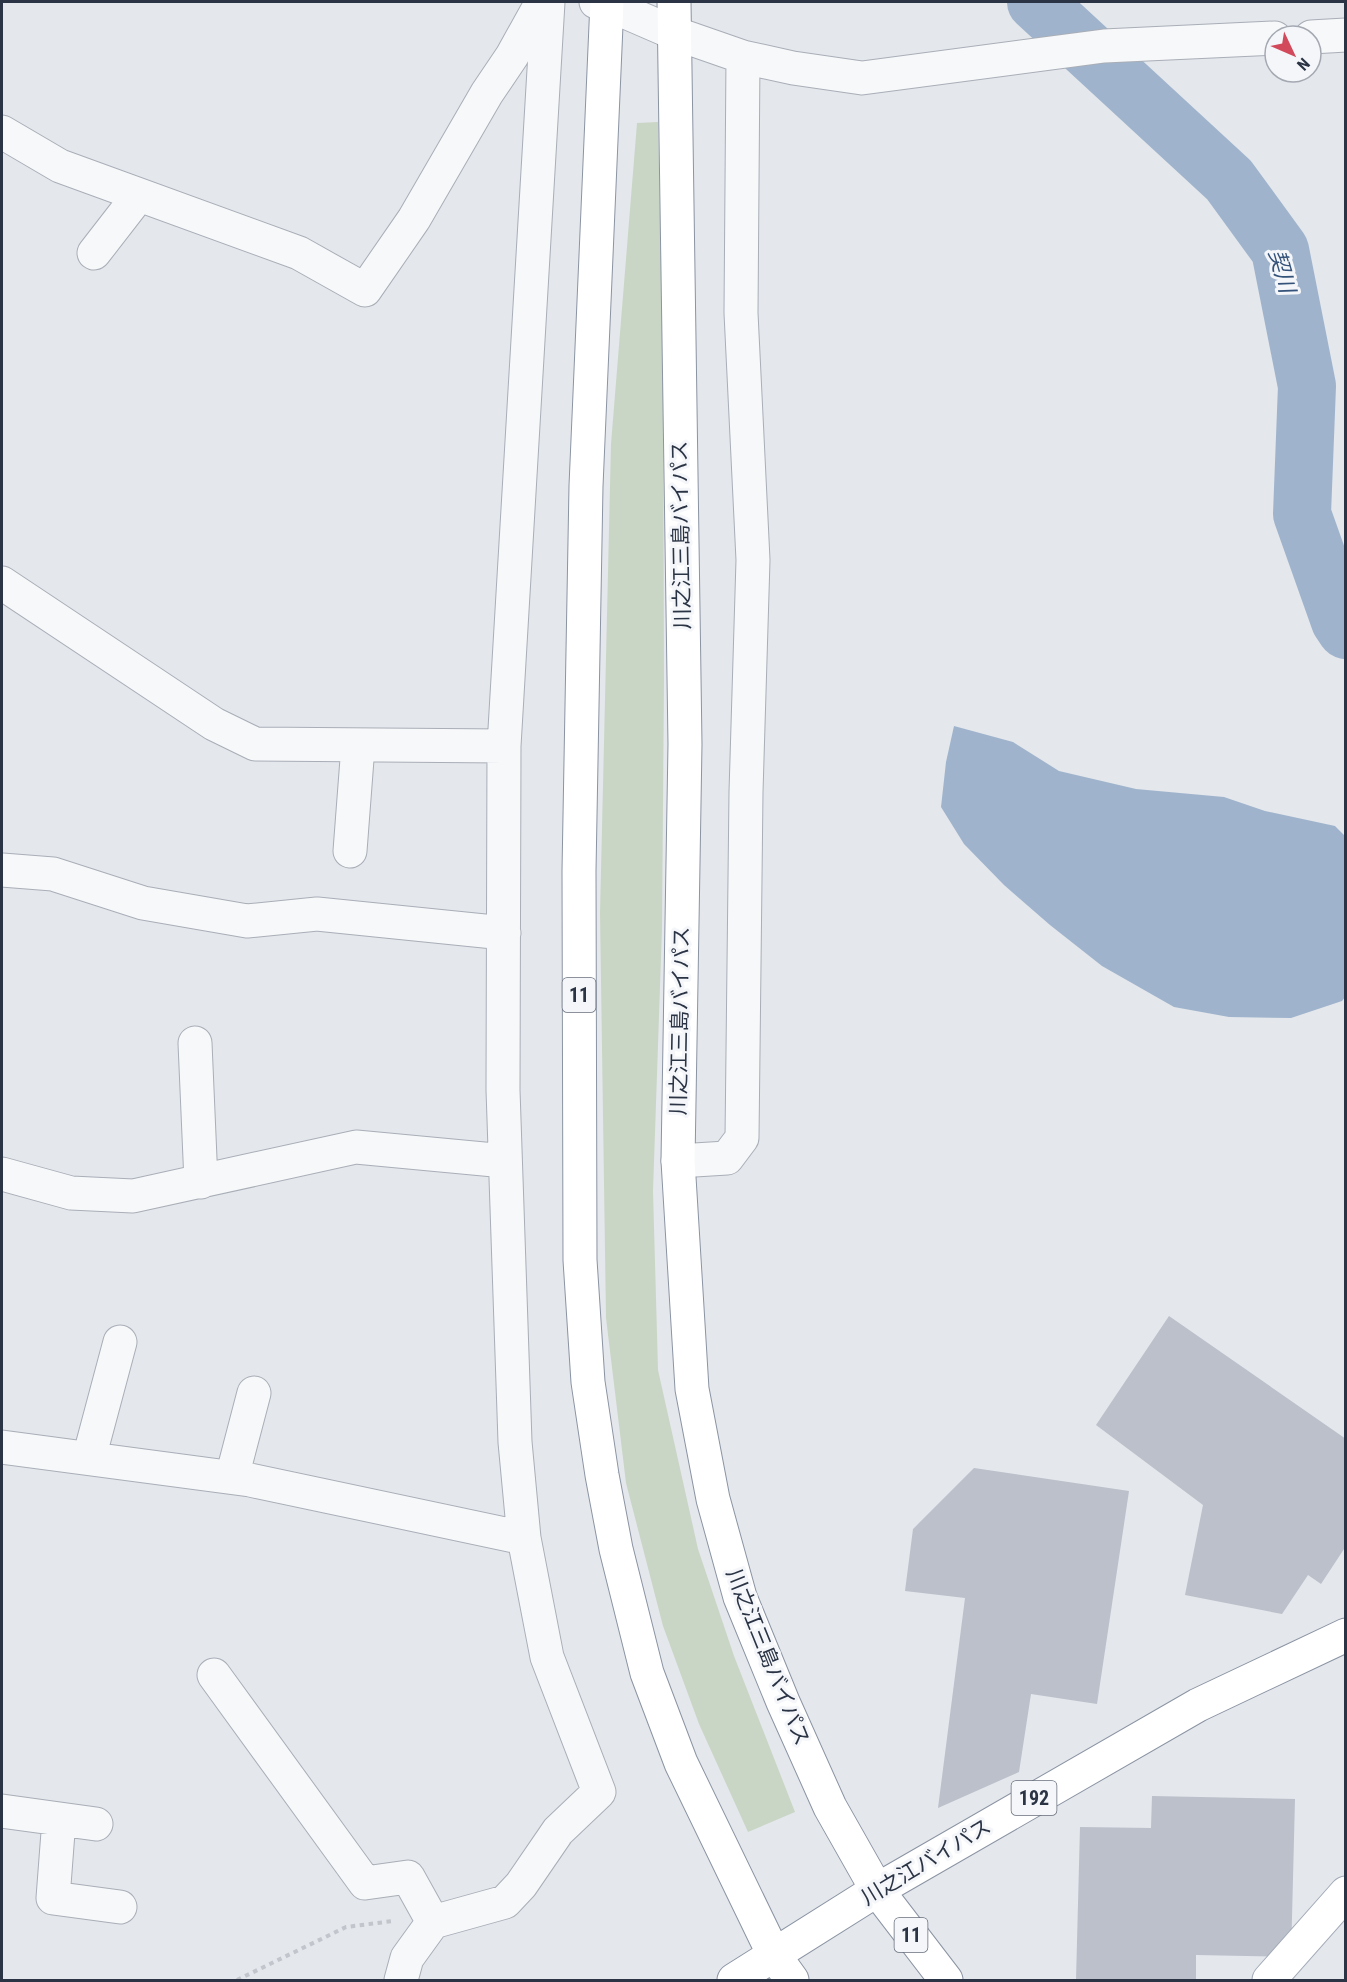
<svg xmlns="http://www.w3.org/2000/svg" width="1347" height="1982" viewBox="0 0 1347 1982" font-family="'Roboto Condensed','Noto Sans JP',sans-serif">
	<rect width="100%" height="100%" fill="#e4e7ec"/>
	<path fill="#c9d6c5" d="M658,122l5,227 1,332 -2,247 -9,263 5,179 40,179 36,107 61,156 -47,20 -49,-108 -36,-98 -37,-143 -20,-165 -6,-405 11,-469 26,-321z"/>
	<path fill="#9fb4cc" d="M954,726l59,16 46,29 77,18 88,8 41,14 70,15 11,11v159l-4,5 -51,17 -62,-1 -55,-10 -72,-41 -52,-41 -46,-40 -40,-41 -23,-37 5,-45z"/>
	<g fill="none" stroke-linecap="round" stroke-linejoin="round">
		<path stroke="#9fb4cc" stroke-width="58" d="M1036,2l193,178 51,70 27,136 -5,128 38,107 6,9"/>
	</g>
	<path fill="#bbc0ca" d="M1169,1316l177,123v107l-25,38 -13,-9 -26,39 -97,-19 18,-90 -107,-80z
		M974,1468l155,23 -32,213 -66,-10 -12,78 -81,36 27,-210 -60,-7 8,-62z
		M1152,1796l143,3 -4,158 -95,-2v25h-120l4,-153 71,1z"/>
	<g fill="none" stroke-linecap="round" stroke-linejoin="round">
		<g stroke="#a9aeb7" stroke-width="35">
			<path id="minor" d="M596,2l11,2 67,29 69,24 50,11 69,10 242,-32 171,-8
				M1311,37l35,-2
				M2,132l58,34 239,87 66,37 49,-71 73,-126 25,-37 30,-54
				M94,253l45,-58
				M2,583l212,141 41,20 249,2
				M350,851l8,-105
				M2,870l51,4 90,29 104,18 70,-7 187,19
				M195,1043l6,139
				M678,1161l49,-3 15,-20 4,-346 7,-232 -12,-247 2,-256
				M2,1174l69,19 62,3 223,-49 149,14
				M2,1447l248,33 274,58 -9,-96 -12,-352 1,-344 44,-744
				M89,1458l31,-116
				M232,1477l22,-84
				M214,1675l151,208 43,-6 25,45
				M2,1811l94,13
				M59,1819l-6,79 67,9
				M401,1980l6,-22 26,-36 72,-20 16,-17 37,-54 41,-39 -52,-135 -23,-119"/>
		</g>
		<g stroke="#a3abb8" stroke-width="35">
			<path id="major" d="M1269,1980l77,-87"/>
		</g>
		<g stroke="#8b94a3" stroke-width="35">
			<path id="highway" d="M607,2l-21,484 -7,385 1,389 8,122 14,93 14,74 31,124 34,90 93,192 18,25
				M674,2l11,742 -7,417 14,228 21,110 27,98 43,105 47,105 47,83 69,90
				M734,1980l143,-90 321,-185 148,-70"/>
		</g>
		<path stroke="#c2c5cb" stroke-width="4" stroke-dasharray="4.5 4.5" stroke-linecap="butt" d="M237,1980l109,-53 47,-6"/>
		<use href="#minor" stroke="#f7f8fa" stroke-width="33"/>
		<use href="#major" stroke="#fff" stroke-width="33"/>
		<use href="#highway" stroke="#fff" stroke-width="33"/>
	</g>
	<g text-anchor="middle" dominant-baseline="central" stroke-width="6" stroke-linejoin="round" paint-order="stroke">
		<g fill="#f4f6f9" stroke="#676e7b" stroke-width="1.5">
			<rect x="562.5" y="978" width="33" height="34" rx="4.5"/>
			<rect x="1011.5" y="1781" width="45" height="34" rx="4.5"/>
			<rect x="894.5" y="1918" width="33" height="34" rx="4.5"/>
		</g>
		<g font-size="20" font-weight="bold" fill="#2b3445">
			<text x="579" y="995">11</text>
			<text x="1034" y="1798">192</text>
			<text x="911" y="1935">11</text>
		</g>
		<g font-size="21" fill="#2b3445" stroke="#f4f6f9">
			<text transform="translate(681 535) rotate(-91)">川之江三島バイパス</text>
			<text transform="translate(680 1021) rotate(-89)">川之江三島バイパス</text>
			<text transform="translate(768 1657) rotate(68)">川之江三島バイパス</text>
			<text transform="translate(926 1862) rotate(-31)">川之江バイパス</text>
		</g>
		<g font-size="22" font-style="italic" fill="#34527a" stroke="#f4f6f9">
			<text transform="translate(1282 271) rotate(74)">契川</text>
		</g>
	</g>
	<rect width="1347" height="1982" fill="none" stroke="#2b3445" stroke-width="6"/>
	<g transform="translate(1293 54) rotate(134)"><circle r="28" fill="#f4f6f9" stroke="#a4a8b1" stroke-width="1.5"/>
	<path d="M0-4.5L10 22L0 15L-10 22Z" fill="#d1495b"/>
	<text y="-9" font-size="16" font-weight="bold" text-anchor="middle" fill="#2b3445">N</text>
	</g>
</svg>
